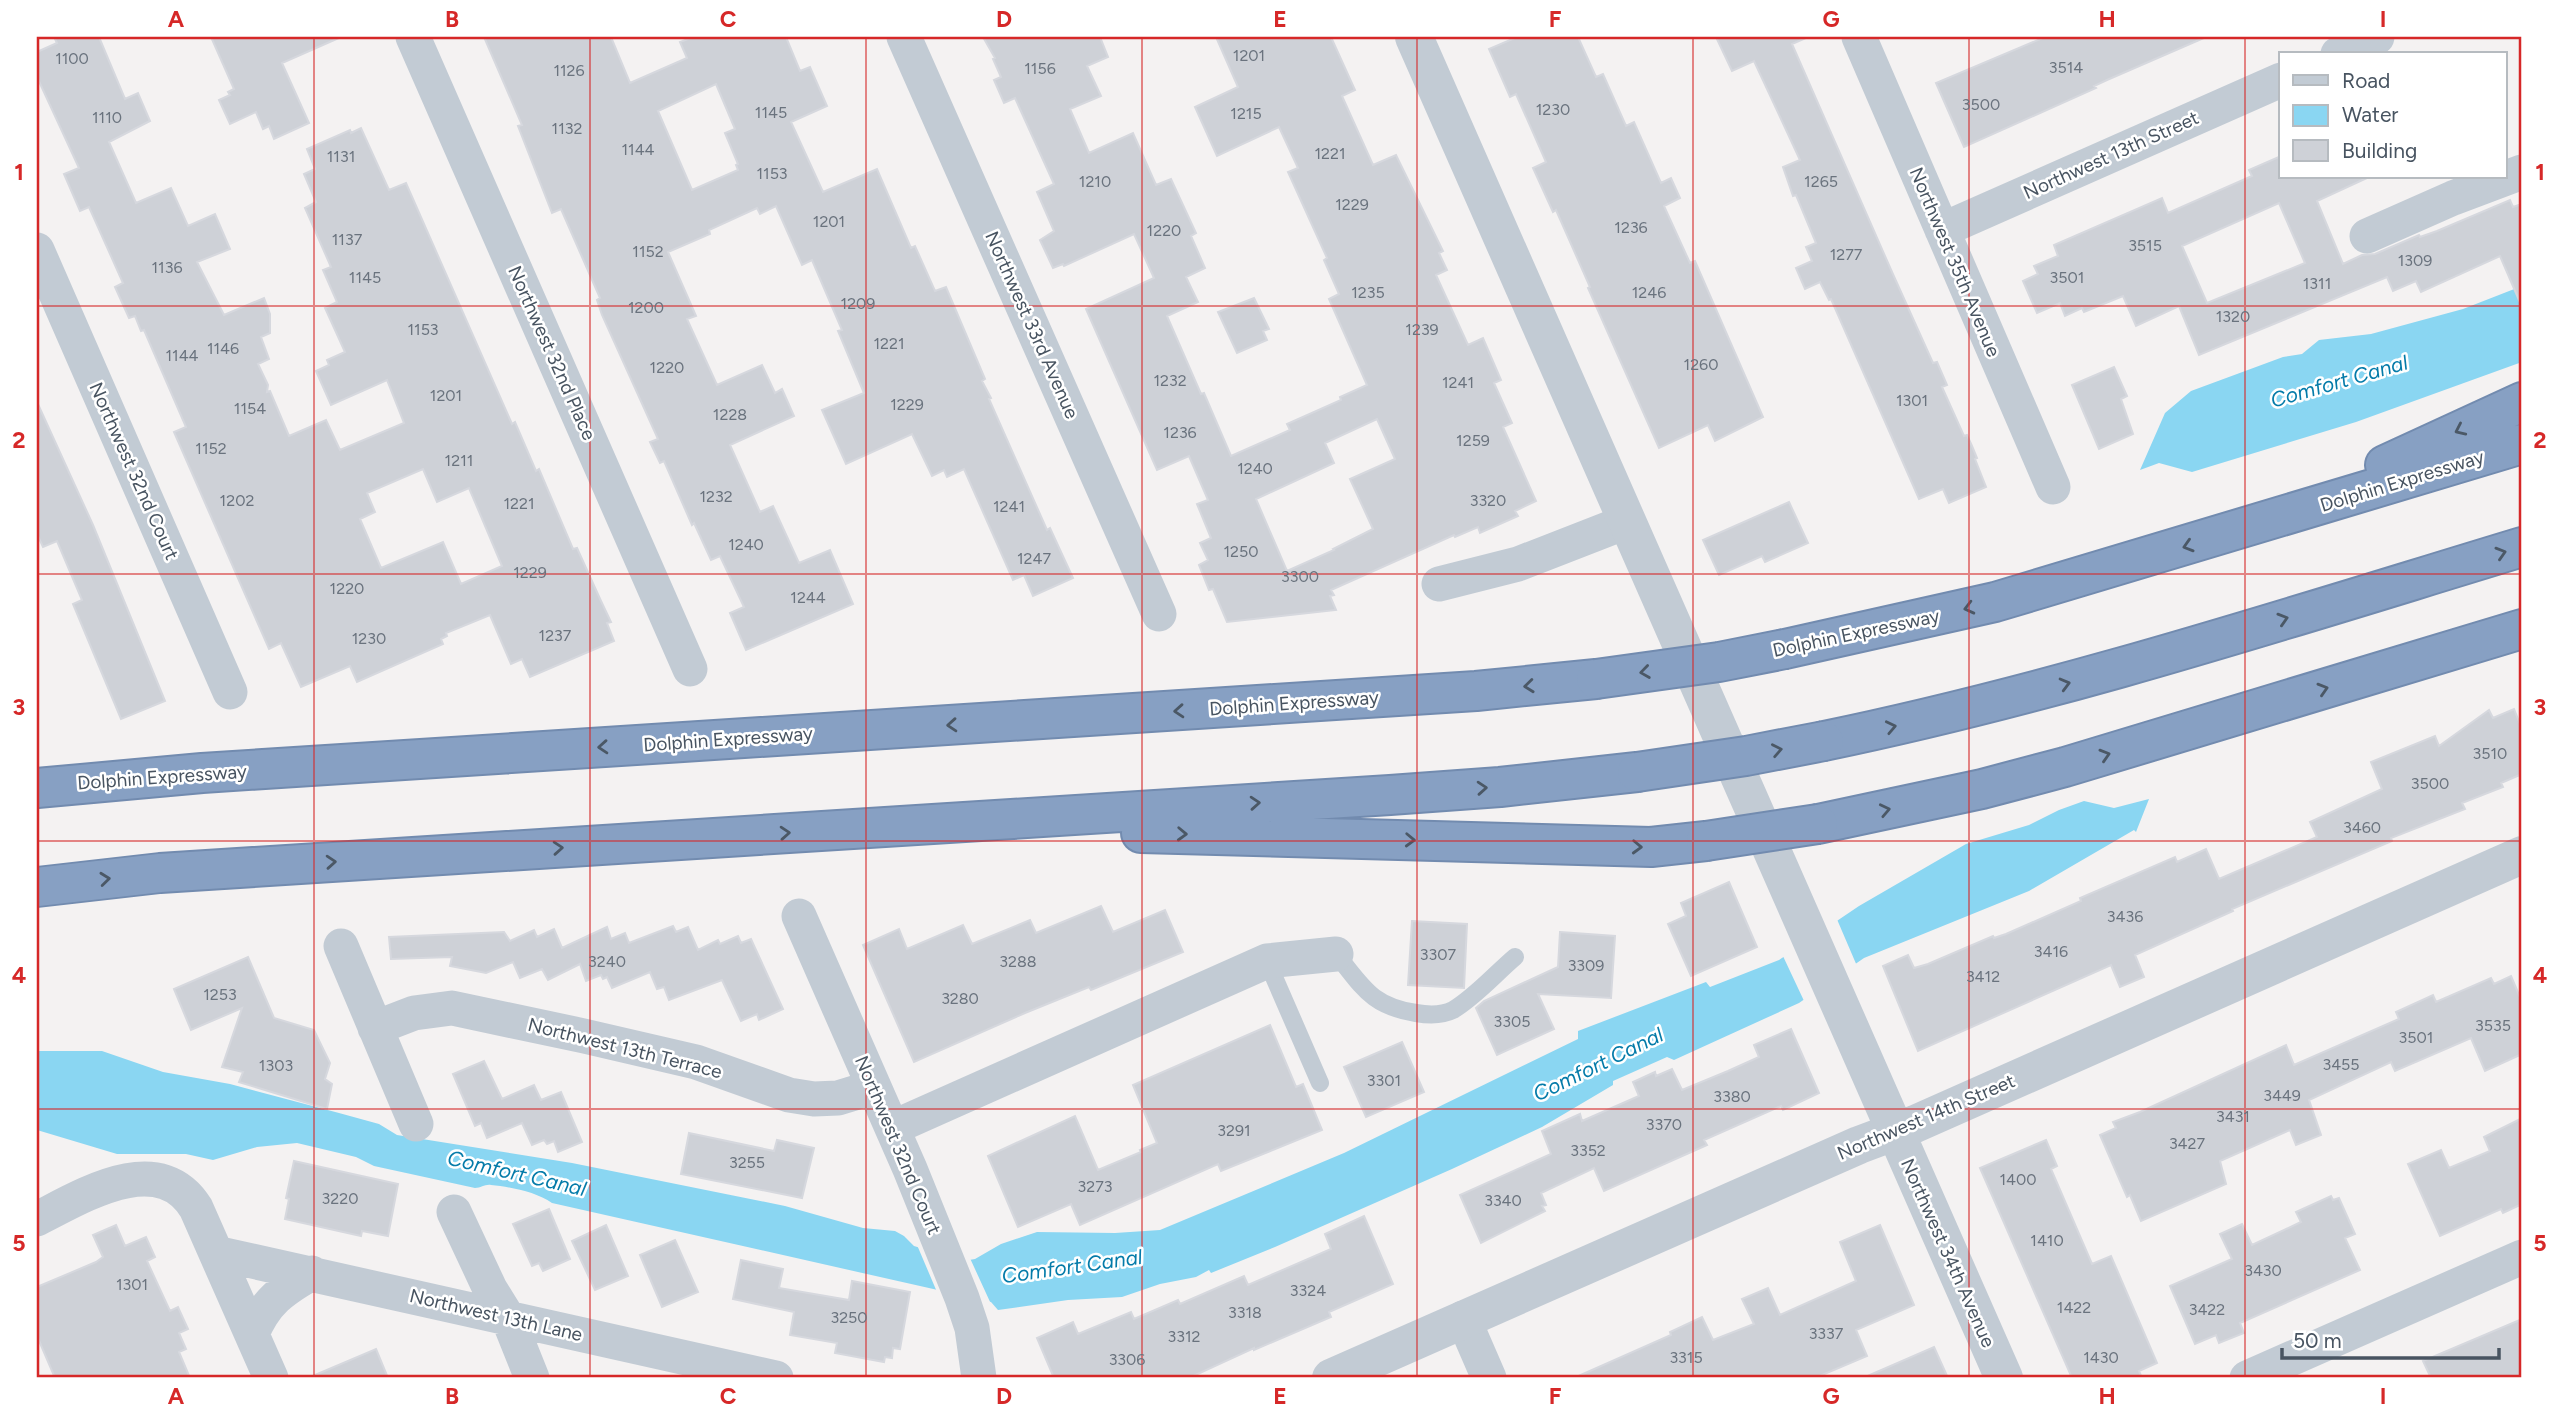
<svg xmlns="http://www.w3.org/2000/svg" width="2559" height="1415" viewBox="0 0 2559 1415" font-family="Figtree,sans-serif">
	<rect width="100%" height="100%" fill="#f4f2f2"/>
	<path fill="#8ad6f2" d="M2522,286v76l-166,60 -164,50 -33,-9 -19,7 25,-57 26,-22 92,-34 19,-3 17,-14 52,-6 92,-25z
		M2149,799l-13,33 -2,-2 -105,61 -165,67 -65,45 -125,57 -7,-3 -54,24v4l-71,42 -90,42 -177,78 -64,26 -2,-3 -13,7 -36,7 -38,13 -54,3 -70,10 -7,-8 -439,-99c-16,-11 -41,-16 -61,-18 -6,-1 -10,3 -16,3l-101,-22 -18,-9 -59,-14 -40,4 -44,13 -27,-6h-69l-80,-24v-79h65l61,21 67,12 109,29 40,11 18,11 175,28 213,43 78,22 32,3 9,5 10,10 49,15 12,-2 26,-15 36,-12 78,1 45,-3 184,-77 234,-114v-8l128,-49 4,5 69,-27 80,-54 107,-62 63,-19 30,-15 25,-9 30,7z"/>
	<path fill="#f4f2f2" d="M1836,917l21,49 -52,37 -23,-49z
		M917,1245l46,12 6,-1 22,48 -54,-12z"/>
	<path fill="#ced1d7" stroke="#d6d8de" stroke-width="2" fill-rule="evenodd" d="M54,37h45l26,62 13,-6 12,28 -41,21 27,61 35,-15 17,38 27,-12 15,35 -33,13 27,53 40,-17 6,16v19l-9,4 8,22 -11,5 10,21 -1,7 3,-1 19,45 37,-16 14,30 64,-27 -17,-43 -56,25 -15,-34 13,-6 -2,-5 18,-8 -20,-44 12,-6 -14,-32 8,-3 -26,-59 11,-6 -12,-28 11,-5 -8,-20 43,-19 1,3 10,-5 28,62 17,-7 106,241 3,-2 21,49 3,-2 34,80 4,-1 24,53 10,21 -4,1 7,18 -84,36 -8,-18 -11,5 -21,-49 -44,18 1,3 -6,3 2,5 -86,38 -7,-16 -49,21 -20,-44 -12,6 -95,-217 12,-5 -42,-97 -3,1 -6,-15 -6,2 -14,-31 8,-4 -34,-76 -9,4 -16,-37 15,-6 -42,-91v-25l20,-9zM423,469l14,33 32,-14 33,78 -41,18 -18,-42 -62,26 -21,-49 15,-7 -8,-19z
		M211,37h130l-59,26 27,60 -35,16 -5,-13 -6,3 -7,-17 -26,12 -11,-24 11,-5 -2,-3 6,-3z
		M484,37h127l19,46 57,-25 -7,-16 13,-5h93l14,34 10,-4 17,39 -36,16 32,70 54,-23 34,79 4,-2 20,45 11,-4 39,92 -3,2 9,17 -2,1 58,131 3,-2 23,50 -40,18 -9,-21 -11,5 -49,-111 -17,8 -3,-7 -12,6 -20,-42 -66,30 -24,-54 42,-17 -26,-62 4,-1 -30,-70 -10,5 -26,-59 -16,8 -3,-6 -48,22 1,4 -42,18 28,64 -9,3 30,66 45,-20 13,28 7,-4 12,27 -64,29 30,67 13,-6 26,57 31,-13 23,54 -107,46 -16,-37 14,-6 -24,-51 -9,4 -17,-37 -2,2 -28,-64 -4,2 -10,-21 8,-3 -56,-124 -5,-15 3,-2 -39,-89 -9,4 -34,-87 4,-1zM716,84l19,45 -10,4 13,31 -2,1 2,5 -46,20 -34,-79z
		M983,37h117l8,20 -21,9 14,30 -31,13 19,44 44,-20 23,52 15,-6 25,54 -5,3 14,32 -19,9 12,25 -31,14 34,78 3,-1 27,63 59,-26 -3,-6 54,-24 -1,-3 27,-12 -38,-86 10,-5 -15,-34 3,-2 -39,-86 10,-4 -19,-41 -62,29 -22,-49 43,-20 -22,-50h115l24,53 -13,6 31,69 23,-10 47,96 -4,2 8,17 -11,5 32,70 15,-7 18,42 -7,3 18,40 -9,4 33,74 -21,10 3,5 -38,17 -2,-6 -23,10 -1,-2 -123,55 3,5 -4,1 6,14 -109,12 -14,-33 -4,1 -10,-25 9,-5 -8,-17 11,-5 -14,-34 11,-4 -19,-44 -32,14 -71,-161 68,-31 -20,-44 -70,32 -1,-2 -10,4 -13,-28 14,-9 -17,-39 17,-8 -39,-86 -11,5 -10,-23 7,-3 -8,-18 2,-1zM1377,419l18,40 -45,20 23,50 -40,20 1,1 -47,21 -31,-72 78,-36 -9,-20z
		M1517,37h61l18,40 7,-3 23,52 8,-4 27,61 10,-5 9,20 -16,8 26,57 5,-2 68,156 -48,24 -7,-16 -49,23 -71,-160 2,-1 -34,-77 -3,2 -20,-44 13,-6 -30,-68 -6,3 -21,-48z
		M1716,37h92l-16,7 100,228 41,91 4,-1 10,23 -5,2 22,49 3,-1 5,11 5,12 -2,1 11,28 -37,16 -6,-14 -24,10 -88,-200 -2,1 -9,-18 -15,7 -9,-21 16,-7 -6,-14 10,-4 -20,-48 -3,1 -10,-29 17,-7 -46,-99 -22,10z
		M2045,37h161l-99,43 -13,6 2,2 -132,59 -28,-64z
		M2281,156v21h88l-52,24 26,63 19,-9 13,-1 44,-19 1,2 17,-6 73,-31 3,7 9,-3v103l-22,-51 -79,36 -5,-11 -23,10 -6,-14 -188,78 -20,-49 -43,20 -13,-30 -39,16 -2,-4 -17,8 -5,-13 -23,10 -14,-32 15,-7 -4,-8 24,-10 -4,-11 108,-47 6,15 84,-37 -3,-6zM2279,203l26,60 -98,40 -25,-57z
		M1254,298l15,31 -6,2 4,9 -30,13 -19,-41z
		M2114,367l13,29 -6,3 12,35 -34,15 -27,-64z
		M37,402l56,123 72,176 -44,18 -48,-115 9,-4 -25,-59 -14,6 -6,-13z
		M1789,502l19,41 -43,19 -3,-6 -43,19 -16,-35z
		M2514,709l8,20v45l-21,9 2,4 -41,16 3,6 -74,29 1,3 -160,68 1,2 -98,44 9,22 -24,10 -9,-22 -193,86 -35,-85 25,-11 6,13 14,-4 65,-28 1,2 12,-4 75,-33 -1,-3 95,-41 2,5 29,-13 13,30 98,-42 -7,-15 72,-33 -11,-27 64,-26 4,10 50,-36 4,8z
		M1729,882l28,65 -66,29 -23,-52 18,-8 -5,-13z
		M1101,906l12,26 52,-22 18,42 -92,38 -2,-3 -64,26 -111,49 -51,-117 36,-16 8,20 56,-24 9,19 58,-24 6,13z
		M1412,921l55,3 -3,64 -56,-3z
		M673,926l3,6 12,-5 10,23 20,-10 2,4 18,-8 3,7 10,-4 32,70 -24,11 -2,-6 -16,7 -19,-41 -53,20 -5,-13 -7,2 -7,-17 -38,16 -5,-11 -4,2 -2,-4 -15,6 -6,-17 -32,16 -6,-11 -22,9 -7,-16 -27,11 -36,-7 2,-9 -61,2 -2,-22 115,-5 6,9 24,-11 3,7 17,-8 8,19 45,-21 4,12 14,-6 4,10z
		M1560,932l55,4 -4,62 -73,-4 16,35 -57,26 -21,-47 8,-7 74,-34z
		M248,957l26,61 40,12 16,33 -5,16 7,5 -5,25 -88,-27 4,-10 -21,-5 20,-59 -51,22 -17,-41z
		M2511,976l11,26v52l-37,17 -14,-33 -76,33 -4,-9 -82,38 12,35 -25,10 -6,-15 -70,31 6,23 -85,37 -11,-26 -3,2 -27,-62 16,-7 -3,-6 27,-10 146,-67 8,20 105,-46 -3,-7 37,-17 3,7 55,-24 3,6z
		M1270,1025l26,62 7,-3 19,46 -101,41 -3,-7 -138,61 -9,-21 -53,23 -30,-71 87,-40 23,54 43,-18 -1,-2 17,-7 -24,-58z
		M1791,1029l28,64 -36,17 -2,-4 -77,34 3,5 -103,46 -10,-23 -53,25 5,12 -4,1 3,5 -64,32 -21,-48 91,-41 -9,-23 38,-17 2,7 57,-25 -6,-14 22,-10 1,4 16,-7 10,21 46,-19 31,-14 -5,-12z
		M1402,1042l22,50 -58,25 -22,-50z
		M484,1061l18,38 32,-14 7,15 20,-8 21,50 -24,10 -4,-11 -7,3 -3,-4 -12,5 -10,-22 -35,15 -6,-15 -6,3 -22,-52z
		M2522,1118v86l-19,9 -2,-4 -61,27 -32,-72 33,-14 8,18 41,-17 -6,-14z
		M689,1133l85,18 3,-11 37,8 -12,50 -121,-24z
		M2046,1140l11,26 -6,3 41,95 19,-8 46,107 -18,8 3,7h-70l-92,-210z
		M294,1161l104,23 -10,52 -26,-5 -1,5 -76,-17 4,-20 -3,-1z
		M2331,1196l2,4 6,-2 16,36 -10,4 15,32 -120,53 4,10 -25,10 -3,-8 -21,9 -25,-58 62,-27 -12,-25 22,-10 10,21 49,-23 -5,-10z
		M549,1209l21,50 -27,12 -4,-8 -7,3 -19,-42z
		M1364,1216l29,68 -64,28 2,5 -77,33v-2l-65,30h-135l-17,-40 36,-16 5,12 53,-22 3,7 44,-19 2,4 64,-28 4,9 83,-36 -6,-15z
		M116,1225l9,21 21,-9 9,20 -8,4 23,50 8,-4 10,22 -9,4 7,16 -7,3 11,26h-135l-18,-42v-49l59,-25 7,-5 -10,-22z
		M606,1225l22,51 -33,14 -23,-49z
		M1880,1225l34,80 -58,25 11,26 -52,22h-241l97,-43 -1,-3 32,-15 11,23 41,-16 -12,-25 26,-11 12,27 76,-34 -16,-39z
		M675,1240l23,52 -36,15 -22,-52z
		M741,1260l42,9 -4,19 70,12 3,-19 58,11 -10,57 -7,-1 -1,10 -7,-1 -1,5 -49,-9 2,-10 -47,-8 4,-23 -61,-13z
		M2522,1319v59h-91l-8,-17z
		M1934,1347l14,31h-85z
		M376,1349l12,29h-80z"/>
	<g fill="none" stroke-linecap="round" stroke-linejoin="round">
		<g stroke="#728baf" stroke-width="42">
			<path id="motorway" d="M2385,465l137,-63
				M1785,649l210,-47 527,-158
				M1824,741c237,-49 467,-124 698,-194
				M37,788l165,-15 1274,-82 120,-12
				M1818,824l164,-35 83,-22 457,-138
				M1141,833l510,14 55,-6
				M37,887l123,-14 1230,-78 110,-8 137,-15"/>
		</g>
		<path stroke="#c2cbd4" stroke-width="18" d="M1336,954c27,33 35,52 80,59 12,2 25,3 37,-3 22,-13 42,-36 62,-53
			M1267,961l53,122"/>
		<path stroke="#c2cbd4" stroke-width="35" d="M413,37l277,632
			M904,37l255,577
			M1859,37l194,450
			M2338,54l39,-17
			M1942,230l339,-150
			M2367,236l86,-38 69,-26
			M37,250l193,442
			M1439,584l79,-20 108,-42
			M799,916l111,253 52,129 10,30 7,50
			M341,946l75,178
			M375,1028l39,-15 38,-5 132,28 112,26 93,33 25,4 24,-1 36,-11
			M892,1128l375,-167 69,-7
			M454,1212l36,77 18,29 24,60
			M37,1219c45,-23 122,-71 159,-11l75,170
			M216,1253l560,125
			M1463,1318l26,60
			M252,1334c13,-32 30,-44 60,-61
			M2247,1378l275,-121"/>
		<path stroke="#c2cbd4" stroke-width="38" d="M1414,37l590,1341
			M1331,1378l528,-233 56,-21 607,-269"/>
		<use href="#motorway" stroke="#87a0c3" stroke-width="38"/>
		<g stroke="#728baf" stroke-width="42" stroke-linecap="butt">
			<path id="motorway-bridge" d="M1596,679l123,-17 66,-13
				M1637,772l109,-16 78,-15
				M1706,841l112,-17"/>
		</g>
		<use href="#motorway-bridge" stroke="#87a0c3" stroke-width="38"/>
	</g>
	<defs><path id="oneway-chevron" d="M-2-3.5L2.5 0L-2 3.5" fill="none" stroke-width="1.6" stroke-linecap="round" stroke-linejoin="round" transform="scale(1.75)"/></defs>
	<g stroke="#4b5866">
		<use href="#oneway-chevron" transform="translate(2460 430) rotate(155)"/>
		<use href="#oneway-chevron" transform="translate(2188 546) rotate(163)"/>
		<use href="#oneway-chevron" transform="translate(2501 553) rotate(-17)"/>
		<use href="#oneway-chevron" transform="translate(1969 608) rotate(166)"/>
		<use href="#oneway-chevron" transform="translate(2283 619) rotate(-17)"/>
		<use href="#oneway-chevron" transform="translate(1645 672) rotate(172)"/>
		<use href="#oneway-chevron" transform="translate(2065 684) rotate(-15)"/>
		<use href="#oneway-chevron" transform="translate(1529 686) rotate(174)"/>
		<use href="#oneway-chevron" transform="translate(2323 689) rotate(-17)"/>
		<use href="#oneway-chevron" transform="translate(1179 711) rotate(176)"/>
		<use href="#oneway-chevron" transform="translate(952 725) rotate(176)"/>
		<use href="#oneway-chevron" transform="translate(1891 727) rotate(-12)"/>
		<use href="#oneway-chevron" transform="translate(603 747) rotate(176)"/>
		<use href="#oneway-chevron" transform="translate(1777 750) rotate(-11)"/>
		<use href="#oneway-chevron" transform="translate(2105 755) rotate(-17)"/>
		<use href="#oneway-chevron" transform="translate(1482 788) rotate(-4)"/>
		<use href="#oneway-chevron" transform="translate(1255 803) rotate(-4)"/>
		<use href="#oneway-chevron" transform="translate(1885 810) rotate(-12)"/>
		<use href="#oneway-chevron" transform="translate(785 833) rotate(-4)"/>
		<use href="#oneway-chevron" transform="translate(1182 834) rotate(2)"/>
		<use href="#oneway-chevron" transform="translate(1410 840) rotate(2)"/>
		<use href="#oneway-chevron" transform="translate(1637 847) rotate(2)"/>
		<use href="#oneway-chevron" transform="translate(558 848) rotate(-4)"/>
		<use href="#oneway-chevron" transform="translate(331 862) rotate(-4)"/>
		<use href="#oneway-chevron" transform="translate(105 879) rotate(-6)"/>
	</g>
	<path fill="none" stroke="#d62828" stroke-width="2" stroke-opacity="0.55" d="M314,37v1341M590,37v1341M866,37v1341M1142,37v1341M1417,37v1341M1693,37v1341M1969,37v1341M2245,37v1341M37,306h2485M37,574h2485M37,841h2485M37,1109h2485"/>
	<g text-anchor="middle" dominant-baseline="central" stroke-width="5" stroke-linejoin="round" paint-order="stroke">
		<g font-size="16" fill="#6a737e">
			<text x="1249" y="55">1201</text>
			<text x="72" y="58">1100</text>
			<text x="2066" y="67">3514</text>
			<text x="1040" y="68">1156</text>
			<text x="569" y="70">1126</text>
			<text x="1981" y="104">3500</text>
			<text x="1553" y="109">1230</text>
			<text x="771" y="112">1145</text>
			<text x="1246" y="113">1215</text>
			<text x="107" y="117">1110</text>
			<text x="567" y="128">1132</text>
			<text x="638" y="149">1144</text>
			<text x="1330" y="153">1221</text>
			<text x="341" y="156">1131</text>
			<text x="772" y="173">1153</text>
			<text x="1095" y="181">1210</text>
			<text x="1821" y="181">1265</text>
			<text x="1352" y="204">1229</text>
			<text x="829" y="221">1201</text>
			<text x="1631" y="227">1236</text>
			<text x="1164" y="230">1220</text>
			<text x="347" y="239">1137</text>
			<text x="2145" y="245">3515</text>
			<text x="648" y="251">1152</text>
			<text x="1846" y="254">1277</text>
			<text x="2415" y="260">1309</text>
			<text x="167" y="267">1136</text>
			<text x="365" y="277">1145</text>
			<text x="2067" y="277">3501</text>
			<text x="2317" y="283">1311</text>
			<text x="1368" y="292">1235</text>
			<text x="1649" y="292">1246</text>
			<text x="858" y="303">1209</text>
			<text x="646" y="307">1200</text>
			<text x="2233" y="316">1320</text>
			<text x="423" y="329">1153</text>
			<text x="1422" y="329">1239</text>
			<text x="889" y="343">1221</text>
			<text x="223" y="348">1146</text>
			<text x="182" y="355">1144</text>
			<text x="1701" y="364">1260</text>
			<text x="667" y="367">1220</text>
			<text x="1170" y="380">1232</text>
			<text x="1458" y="382">1241</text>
			<text x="446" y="395">1201</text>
			<text x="1912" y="400">1301</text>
			<text x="907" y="404">1229</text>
			<text x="250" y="408">1154</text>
			<text x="730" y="414">1228</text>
			<text x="1180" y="432">1236</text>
			<text x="1473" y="440">1259</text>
			<text x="211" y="448">1152</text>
			<text x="459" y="460">1211</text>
			<text x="1255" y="468">1240</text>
			<text x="716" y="496">1232</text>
			<text x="237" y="500">1202</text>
			<text x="1488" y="500">3320</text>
			<text x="519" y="503">1221</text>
			<text x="1009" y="506">1241</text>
			<text x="746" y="544">1240</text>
			<text x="1241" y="551">1250</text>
			<text x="1034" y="558">1247</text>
			<text x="530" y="572">1229</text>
			<text x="1300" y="576">3300</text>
			<text x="347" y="588">1220</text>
			<text x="808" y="597">1244</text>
			<text x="555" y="635">1237</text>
			<text x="369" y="638">1230</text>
			<text x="2490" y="753">3510</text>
			<text x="2430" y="783">3500</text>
			<text x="2362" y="827">3460</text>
			<text x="2125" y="916">3436</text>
			<text x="2051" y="951">3416</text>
			<text x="1438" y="954">3307</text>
			<text x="607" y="961">3240</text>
			<text x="1018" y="961">3288</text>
			<text x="1586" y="965">3309</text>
			<text x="1983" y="976">3412</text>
			<text x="220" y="994">1253</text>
			<text x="960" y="998">3280</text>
			<text x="1512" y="1021">3305</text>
			<text x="2493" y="1025">3535</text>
			<text x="2416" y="1037">3501</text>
			<text x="2341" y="1064">3455</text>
			<text x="276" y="1065">1303</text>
			<text x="1384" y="1080">3301</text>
			<text x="2282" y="1095">3449</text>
			<text x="1732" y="1096">3380</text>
			<text x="2233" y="1116">3431</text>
			<text x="1664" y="1124">3370</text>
			<text x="1234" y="1130">3291</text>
			<text x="2187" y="1143">3427</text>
			<text x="1588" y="1150">3352</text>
			<text x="747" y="1162">3255</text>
			<text x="2018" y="1179">1400</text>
			<text x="1095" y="1186">3273</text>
			<text x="340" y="1198">3220</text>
			<text x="1503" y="1200">3340</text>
			<text x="2047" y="1240">1410</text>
			<text x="2263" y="1270">3430</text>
			<text x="132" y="1284">1301</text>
			<text x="1308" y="1290">3324</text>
			<text x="2074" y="1307">1422</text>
			<text x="2207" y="1309">3422</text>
			<text x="1245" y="1312">3318</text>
			<text x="849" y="1317">3250</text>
			<text x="1826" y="1333">3337</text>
			<text x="1184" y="1336">3312</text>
			<text x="1686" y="1357">3315</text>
			<text x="2101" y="1357">1430</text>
			<text x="1127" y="1359">3306</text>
		</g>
		<g font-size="19" fill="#485461" stroke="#fff">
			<text transform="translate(2111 155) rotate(-24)">Northwest 13th Street</text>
			<text transform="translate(1955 262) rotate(67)">Northwest 35th Avenue</text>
			<text transform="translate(1032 325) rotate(66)">Northwest 33rd Avenue</text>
			<text transform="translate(552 353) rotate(66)">Northwest 32nd Place</text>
			<text transform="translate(134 471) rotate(66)">Northwest 32nd Court</text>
			<text transform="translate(2402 481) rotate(-17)">Dolphin Expressway</text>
			<text transform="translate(1856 633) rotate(-12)">Dolphin Expressway</text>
			<text transform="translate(1294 703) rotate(-4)">Dolphin Expressway</text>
			<text transform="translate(728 739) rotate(-4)">Dolphin Expressway</text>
			<text transform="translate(162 777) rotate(-4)">Dolphin Expressway</text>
			<text transform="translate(625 1048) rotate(14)">Northwest 13th Terrace</text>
			<text transform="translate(1926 1117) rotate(-23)">Northwest 14th Street</text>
			<text transform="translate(898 1145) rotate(67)">Northwest 32nd Court</text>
			<text transform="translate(1948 1253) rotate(66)">Northwest 34th Avenue</text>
			<text transform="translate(496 1315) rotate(13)">Northwest 13th Lane</text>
		</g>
		<g font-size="21" font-style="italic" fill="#047ba9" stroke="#fff">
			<text transform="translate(2339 381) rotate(-16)">Comfort Canal</text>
			<text transform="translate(1598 1064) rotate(-26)">Comfort Canal</text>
			<text transform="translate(517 1173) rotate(13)">Comfort Canal</text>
			<text transform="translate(1072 1266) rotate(-8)">Comfort Canal</text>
		</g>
	</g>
	<rect width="2559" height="1415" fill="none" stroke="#ffffff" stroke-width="77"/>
	<rect x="2279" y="52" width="228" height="126" fill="#ffffff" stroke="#b6bbc0" stroke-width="2"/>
	<rect x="2293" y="75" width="35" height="10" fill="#c2cbd4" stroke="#b6bbc0" stroke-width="2"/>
	<text x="2342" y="88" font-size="21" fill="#485461">Road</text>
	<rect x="2293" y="105" width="35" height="21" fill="#8ad6f2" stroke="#b6bbc0" stroke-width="2"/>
	<text x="2342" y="122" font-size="21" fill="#485461">Water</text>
	<rect x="2293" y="140" width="35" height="21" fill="#ced1d7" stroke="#b6bbc0" stroke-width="2"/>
	<text x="2342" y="158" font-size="21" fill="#485461">Building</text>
	<path d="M2282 1348v10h217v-10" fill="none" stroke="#485461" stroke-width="3.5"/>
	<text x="2293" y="1348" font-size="21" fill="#485461" stroke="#ffffff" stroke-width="5" paint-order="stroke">50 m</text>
	<rect x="38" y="38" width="2482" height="1338" fill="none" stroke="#d62828" stroke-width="2.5"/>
	<g font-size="23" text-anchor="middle" font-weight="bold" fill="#d62828">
		<text x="176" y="27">A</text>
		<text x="452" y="27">B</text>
		<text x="728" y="27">C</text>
		<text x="1004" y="27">D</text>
		<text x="1280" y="27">E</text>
		<text x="1555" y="27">F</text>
		<text x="1831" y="27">G</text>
		<text x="2107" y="27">H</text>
		<text x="2383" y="27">I</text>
		<text x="19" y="180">1</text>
		<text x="2540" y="180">1</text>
		<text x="19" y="448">2</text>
		<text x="2540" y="448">2</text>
		<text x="19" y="715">3</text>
		<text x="2540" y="715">3</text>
		<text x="19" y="983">4</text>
		<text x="2540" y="983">4</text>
		<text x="19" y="1251">5</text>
		<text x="2540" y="1251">5</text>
		<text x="176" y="1404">A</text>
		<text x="452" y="1404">B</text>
		<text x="728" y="1404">C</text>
		<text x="1004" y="1404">D</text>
		<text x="1280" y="1404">E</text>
		<text x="1555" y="1404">F</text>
		<text x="1831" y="1404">G</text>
		<text x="2107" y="1404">H</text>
		<text x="2383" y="1404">I</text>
	</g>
</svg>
